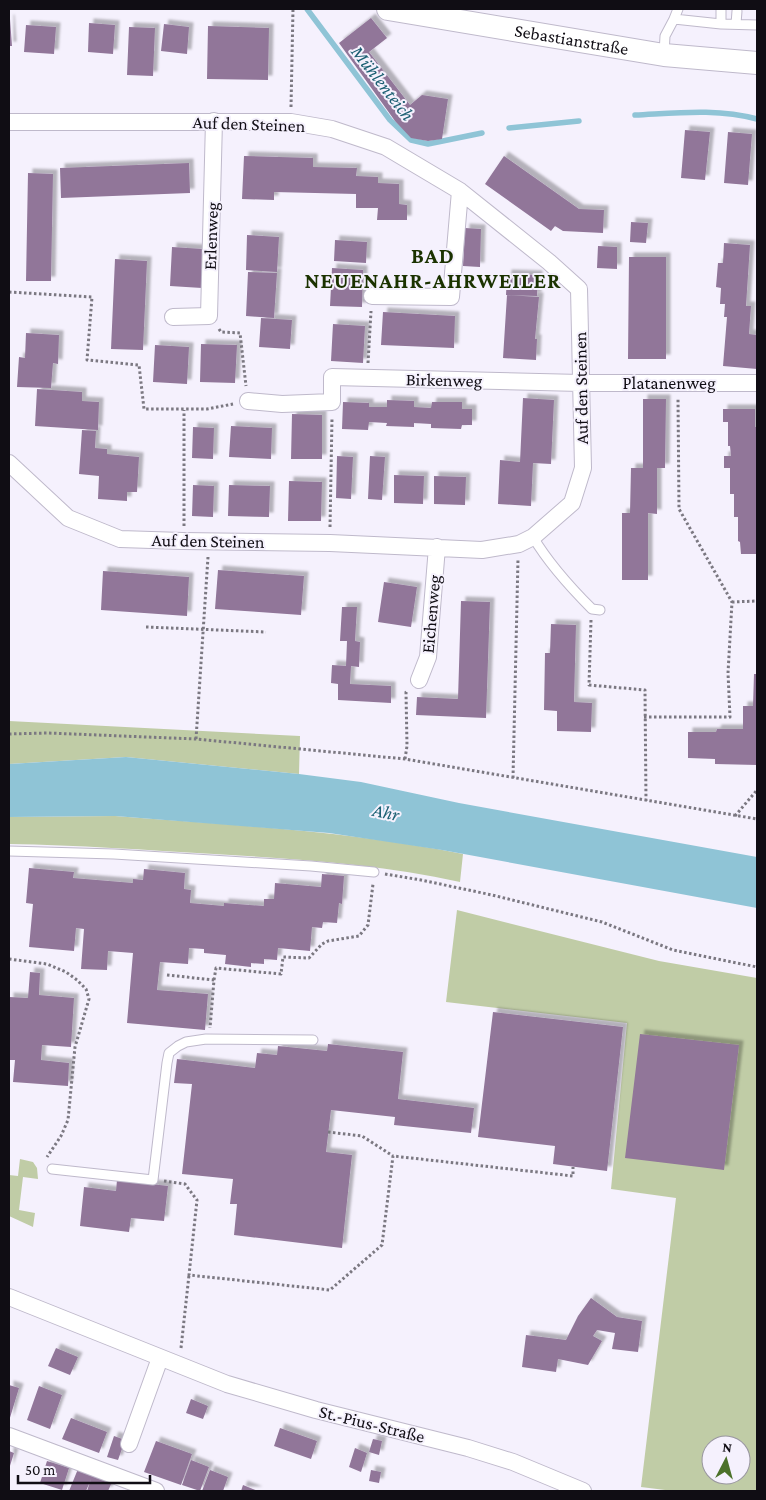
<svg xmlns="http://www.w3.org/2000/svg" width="766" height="1500" viewBox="0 0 766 1500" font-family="'Crimson Pro',serif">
	<defs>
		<filter id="shadow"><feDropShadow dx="4.5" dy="-4.5" stdDeviation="1" flood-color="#0004"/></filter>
	</defs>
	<rect width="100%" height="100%" fill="#f5f1fd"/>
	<path fill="#c0cca6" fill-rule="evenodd" d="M9,721l291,15 -1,38 -173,-17 -117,7z
		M115,816c117,9 234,15 348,38l-3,28c-81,-18 -163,-23 -246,-28 -68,-4 -137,-9 -205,-10v-27z
		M457,910l202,51 98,17v513h-84l-32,-4 35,-289 -65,-9 16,-166 -181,-21zM711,1445h30v30h-30z
		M20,1159l13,3 4,6 1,11 -15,-2 -4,33 16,3 -2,14 -24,-11v-41l9,1z"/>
	<path fill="#8fc4d6" d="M126,757l173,17 62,8 98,21 298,54v51l-315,-58 -113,-17 -214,-17 -106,1v-53z"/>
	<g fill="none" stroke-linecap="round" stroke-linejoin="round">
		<path stroke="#8fc4d6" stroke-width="5.5" d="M307,9l83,111 21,20 17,4 54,-11
			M635,115c41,-2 82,-7 122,4
			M509,128l70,-7"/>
	</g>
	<path fill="#917699" filter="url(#shadow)" d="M371,18l16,20 -18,14 41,53 12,-10 26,4 -6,40 -14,2 -17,-3 -16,-17 -56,-78z
		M9,19h1l2,27h-3z
		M89,23l26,2 -2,29 -25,-2z
		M164,24l25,3 -2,27 -26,-3z
		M26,25l30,2 -2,27 -30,-2z
		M208,26l61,2 -1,52 -61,-1z
		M129,27l26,1 -2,48 -26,-1z
		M685,130l25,2 -5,48 -24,-2z
		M728,132l24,2 -4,51 -24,-2z
		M244,156l69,2v9l44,1 -1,8 22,1v6l21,1v20l8,1v15h-30l1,-12h-22v-14l-82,-2v8l-32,-1z
		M504,156l75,53 25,1 -1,23 -40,-2 -8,-5 -4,5 -66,-47z
		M189,163l1,30 -129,5 -1,-30z
		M28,173l25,1 -2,107h-25z
		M631,222l17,1 -2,20 -16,-1z
		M465,228l16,1 -1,38 -17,-1z
		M247,235l32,2 -2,35 -31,-2z
		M335,240l32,2 -1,21 -32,-2z
		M724,243l26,2 -4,61h5l-2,28 8,1v34l-34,-3 4,-49h-3l1,-13h-5l1,-16 -5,-1 2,-24h5z
		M598,246l19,1v22l-20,-1z
		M172,247l31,2 -1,39 -32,-2z
		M629,257h37v102h-38z
		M115,259l32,2 -4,89 -32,-1z
		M332,268l31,2 -1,37 -32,-1z
		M248,272l29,1 -3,45 -28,-2z
		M507,274l31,1 -1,21 -31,-1z
		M507,295l32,2 -4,42h2l-1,21 -33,-2z
		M383,312l72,4 -1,32 -73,-3z
		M261,318l31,2 -2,29 -31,-2z
		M333,324l32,2 -2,37 -32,-2z
		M26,333l33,2 -1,29 -5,-1 -2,25 -34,-1 2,-30 6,1z
		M201,344l36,1 -2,38 -35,-1z
		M155,345l34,2 -2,37 -34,-2z
		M37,389l45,3v9l17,1 -1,28 -63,-4z
		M523,398l31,2 -3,64 -18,-1 -2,43 -33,-2 2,-44 20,2z
		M643,399h23l-1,69h-8v46l-9,-1v67h-26v-67h8l1,-45h12z
		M387,400l27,1v6l17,1 1,-6h30v7h10v16h-10l-1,4 -30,-1v-4l-17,-1v4l-28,-1 1,-3 -18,-1 -1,8 -26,-1 1,-27 26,1v4h18z
		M723,409h32v18h2v127h-16l-1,-12 -2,-1v-24h-4v-23h-4v-26h-6v-12h7l-1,-10h-2v-24h-5z
		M292,414l30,1v44h-31z
		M231,426l41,2 -1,31 -42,-2z
		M193,427l21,1 -1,31 -21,-1z
		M82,430l14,1 -1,17 12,1v5l32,3 -2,35h-10v9l-29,-2 1,-23 -20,-2z
		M337,456l16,1 -2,42 -15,-1z
		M370,456l15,1 -3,43 -14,-1z
		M394,475l30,1 -1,28 -29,-1z
		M434,476l32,1 -1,28 -31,-1z
		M289,481l33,1 -1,39h-33z
		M193,485l21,1 -1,31 -21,-1z
		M229,485l41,1 -1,31 -41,-1z
		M218,570l86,6 -3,39 -86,-6z
		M103,571l86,6 -2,39 -86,-6z
		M384,582l33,5 -6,40 -33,-5z
		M461,601l29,1 -4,116 -70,-3 1,-18 41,2z
		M342,607h15l-2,34 5,1 -1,25 -8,-1 -1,18 41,2v17l-53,-3v-16l-7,-1 1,-18 14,1 1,-25h-7z
		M551,624l25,1 -2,77 18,1 -1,29 -34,-1v-20l-13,-1 1,-57h5z
		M754,674h3v91l-42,-1v-5l-27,-1v-26h28l1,-3h26v-23h10z
		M29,868l45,4 -1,6 60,5v-4l10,1 1,-11 41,4 -1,16 7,1 -1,13 34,3v-3l40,3v-7h10l1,-16 46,4 1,-13 22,2 -2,28 -3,-1 -2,20 -14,-1 -1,6 -10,-1 -2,24 -32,-3 -1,12 -13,-1v5l-13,-1v4l-26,-3 1,-9 -22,-2v-4l-15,-1 -1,16 -28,-2 -3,28 51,4 -3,36 -78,-7 6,-70 -25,-2 -1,19 -26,-1 3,-40 -8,-1 -2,23 -45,-4 4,-43 -7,-1z
		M30,972l10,1 -1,22 35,3 -3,49 -29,-2 -1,15 28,3 -1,23 -55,-4 2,-22h-6v-63l19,1z
		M493,1012l130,15 -16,144 -54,-7 2,-18 -77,-9z
		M640,1034l99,11 -15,125 -99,-12z
		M328,1044l75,8 -5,47 76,9 -3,25 -77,-8 1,-8 -64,-7 -5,42 26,3 -10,93 -108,-13 3,-31h-7l3,-25 -51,-5 10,-90 -18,-1 3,-24 78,9 2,-15 20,2 1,-9 49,5z
		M117,1180l51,6 -4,35 -33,-3 -2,14 -49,-6 4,-39 32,4z
		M591,1298l26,19 25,4 -4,31 -26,-3 3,-16 -18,-3 -4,6 9,5 -14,24 -30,-6 -2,13 -34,-5 4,-32 40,5 12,-24z
		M56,1348l22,9 -8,18 -22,-9z
		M9,1385l10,3 -10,33z
		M39,1386l23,9 -12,34 -23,-9z
		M191,1399l17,7 -5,13 -17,-6z
		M71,1418l36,14 -8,21 -37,-14z
		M280,1428l37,13 -6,18 -37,-13z
		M114,1436l11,4 -7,20 -11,-3z
		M373,1439l9,2 -3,14 -10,-3z
		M156,1441l36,13 -11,31 -37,-13z
		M355,1448l12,5 -6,19 -12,-5z
		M9,1451l5,2 -5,16z
		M191,1460l18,7 -9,24 -18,-6z
		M47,1461l22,7 -7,22 -22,-7z
		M78,1469l34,13 -4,9h-21l4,-12 -5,12h-17z
		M210,1470l18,7 -5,14h-21z
		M371,1470l10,2 -2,11 -10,-2z
		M243,1485l15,6h-17z"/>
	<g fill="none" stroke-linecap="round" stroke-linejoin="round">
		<g stroke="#bfb9cb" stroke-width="11">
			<path id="lane" d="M678,9l-4,10 47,5 36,1
				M721,24v-14
				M736,24l1,-13
				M664,54l1,-18 9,-17
				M533,537c16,27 37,50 59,72l8,1
				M9,851l105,3 197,12 63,6
				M52,1169l101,11 14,-117 2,-10 9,-7 8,-4 20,-3 107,1"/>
		</g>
		<g stroke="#bfb9cb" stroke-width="18">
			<path id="street" d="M9,122h282l41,7 54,18 74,44 89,71 30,27 4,179 -11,35 -39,34 -14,7 -37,6 -152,-7 -147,-2 -63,-2 -52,-21 -59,-55
				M372,296l79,1 9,-106
				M173,317l36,-1 5,-195
				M248,401l34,3 50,-2v-25l249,6h176
				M419,680l9,-23 9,-110
				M9,1297l218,87 89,26 152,38 45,14 70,29
				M9,1436l147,55
				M129,1444l31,-86"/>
		</g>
		<g stroke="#bfb9cb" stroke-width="24">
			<g id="secondary">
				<path id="s1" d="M388,9l276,46 93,8"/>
			</g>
		</g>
		<path stroke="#7b7881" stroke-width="3" stroke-dasharray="2.5 2.5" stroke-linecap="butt" d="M291,107l2,-98
			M9,292l83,5 -5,63 52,5 5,44h63l26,-5
			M219,329l2,3 19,1 6,53
			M368,363l3,-52
			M184,526v-116
			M330,527l2,-109
			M732,602l25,-1
			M591,620l-2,65 56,5 1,111
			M146,627l120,5
			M644,717h86l-2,-44 4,-71 -53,-93 -1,-111
			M9,734l39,-1 148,6 209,20 352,60
			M196,739l12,-182
			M405,759l2,-13 -1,-54 2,-2
			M513,778l5,-219
			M735,816l22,-26
			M385,874l36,6 71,15 110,27 71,28 84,17
			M9,959l38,5 19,8 11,8 9,9 3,10 -14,48 -7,73 -7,16 -14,21
			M167,975l47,5 -4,48
			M214,980l2,-12 65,6 2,-17 26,1 13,-14 6,-3 31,-5 9,-11 5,-41
			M328,1132l34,4 31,20
			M164,1181l21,3 12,16 -8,75 141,15 52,-45 11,-89 180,20v-9
			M181,1348l8,-73"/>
		<use href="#lane" stroke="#fff" stroke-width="9"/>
		<use href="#street" stroke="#fff" stroke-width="16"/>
		<use href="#secondary" stroke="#fff" stroke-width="22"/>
	</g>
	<g text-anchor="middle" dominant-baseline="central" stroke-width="4" stroke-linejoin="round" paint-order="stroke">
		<g font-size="18" fill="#100d14" stroke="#f5f1fd">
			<text stroke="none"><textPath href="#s1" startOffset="186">Sebastianstraße</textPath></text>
			<text transform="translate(249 124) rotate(2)">Auf den Steinen</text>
			<text transform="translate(211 236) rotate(-88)">Erlenweg</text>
			<text transform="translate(444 380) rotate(1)">Birkenweg</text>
			<text x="669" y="383">Platanenweg</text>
			<text transform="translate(581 388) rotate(-91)">Auf den Steinen</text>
			<text transform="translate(208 541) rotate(1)">Auf den Steinen</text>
			<text transform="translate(431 614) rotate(-85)">Eichenweg</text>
			<text transform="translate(372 1424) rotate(14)">St.-Pius-Straße</text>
		</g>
		<g font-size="19" font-style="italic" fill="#1b5f72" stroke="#f5f1fd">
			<text transform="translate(383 83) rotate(52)">Mühlenteich</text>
			<text transform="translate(386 812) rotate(11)">Ahr</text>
		</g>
		<g font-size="22" font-weight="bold" letter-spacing="1" fill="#1b3200" stroke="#f5f1fd">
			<text x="433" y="255">BAD<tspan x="433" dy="25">NEUENAHR-AHRWEILER</tspan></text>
		</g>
	</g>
	<rect width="766" height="1500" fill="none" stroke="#100d14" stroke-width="20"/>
	<g transform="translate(726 1460) rotate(6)"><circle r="24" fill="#f5f1fd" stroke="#9996a0"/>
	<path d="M0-4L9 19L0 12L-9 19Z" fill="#4c712a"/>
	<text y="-8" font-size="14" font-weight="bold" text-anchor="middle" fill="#100d14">N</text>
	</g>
	<path d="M18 1475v8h132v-8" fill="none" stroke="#100d14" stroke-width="2.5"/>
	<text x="25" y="1475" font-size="15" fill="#100d14" stroke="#f5f1fd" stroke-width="4" paint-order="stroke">50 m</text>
</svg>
